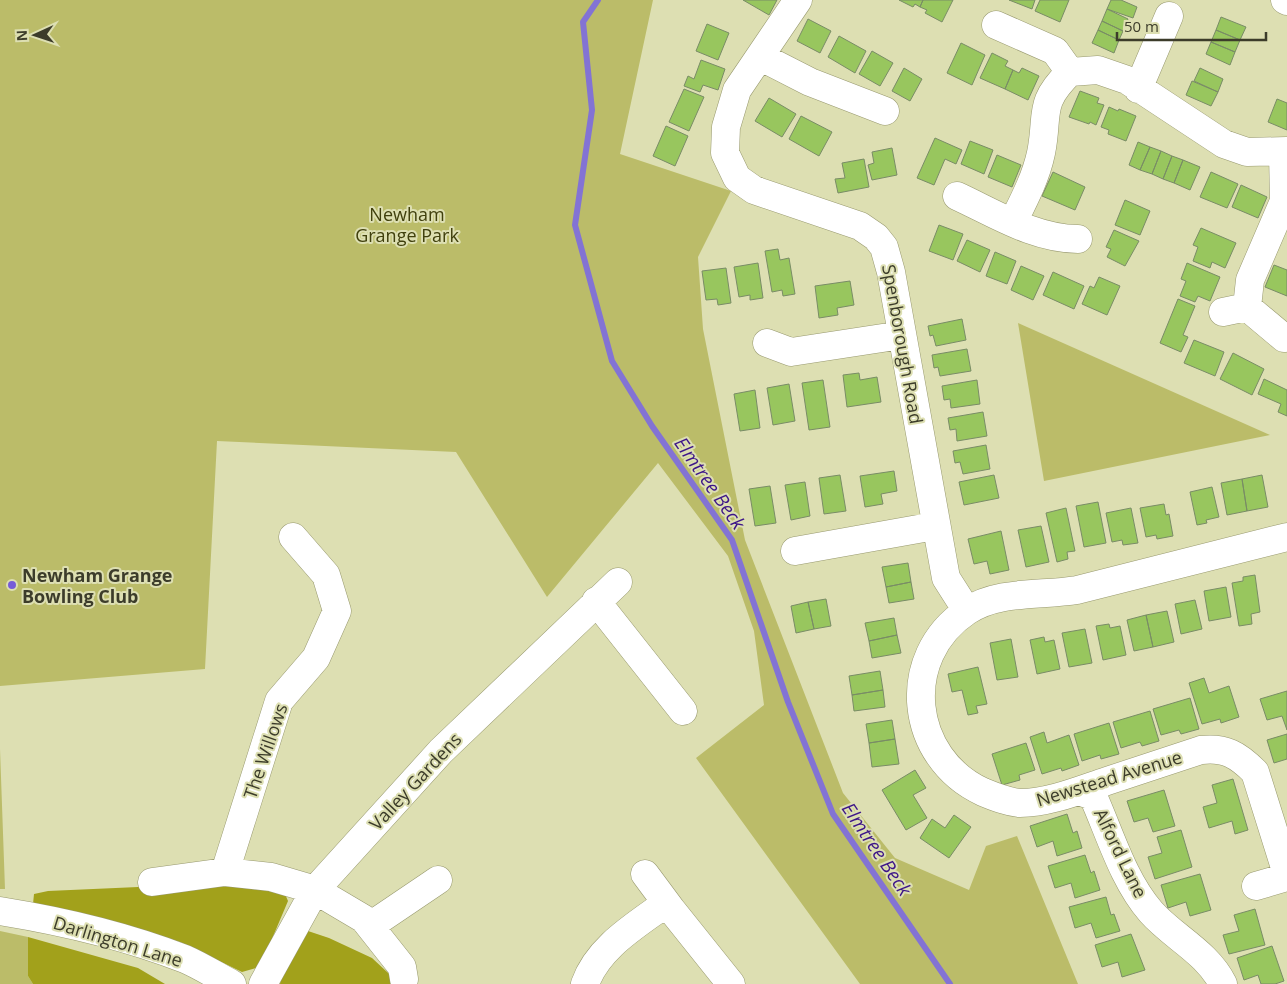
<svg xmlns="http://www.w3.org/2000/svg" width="1287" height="984" viewBox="0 0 1287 984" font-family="'Open Sans',sans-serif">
	<rect width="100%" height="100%" fill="#dddfb2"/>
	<path fill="#bbbc69" d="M0,0h653l-33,154 111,37 -33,66 5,72 42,211 98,253 52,65 74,32 17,-44 31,-10 61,148h-218l-164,-226 68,-53 -10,-74 -26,-75 -70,-93 -111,134 -91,-145 -239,-11 -12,228 -205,17z
		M1018,323l252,112 -226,46z
		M0,749l5,140h-5z
		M0,931l28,6v39l5,8h-33z"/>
	<path fill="#a2a11b" d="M206,884l37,1 42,9 3,7 -22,52 -10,15 -14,4 -62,-30 -147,-38 1,-10 14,-3z
		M308,931l21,7 43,20 28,26h-120l2,-12z
		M28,937l110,31 27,16h-132l-5,-8z"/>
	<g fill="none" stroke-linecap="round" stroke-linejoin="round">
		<path stroke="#8373d4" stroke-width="6" d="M598,0l-15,22 9,88 -17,115 37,136 40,65 80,114 56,162 45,112 117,170"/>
	</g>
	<path fill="#98c65e" stroke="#798c66" d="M743,0h34l-8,15z
		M899,0h24l-3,7 -5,-3 -2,3z
		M923,0h30l-11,22 -17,-9 2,-3 -7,-3z
		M1009,0h26l-3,9z
		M1040,0h29l-9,22 -25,-11z
		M1111,0h10l16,7 -4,11 -26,-9z
		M1107,9l21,10 -5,12 -21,-10z
		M1221,17l25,10 -6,13 -24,-10z
		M808,19l23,12 -11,22 -23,-12z
		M1102,21l21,10 -4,9 -21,-10z
		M707,24l22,9 -11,27 -22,-9z
		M1098,30l21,10 -5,13 -22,-10z
		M1216,30l24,10 -5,12 -24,-10z
		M839,36l27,15 -11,22 -27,-16z
		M1211,42l24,10 -5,13 -24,-11z
		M961,43l24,12 -13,30 -25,-12z
		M872,51l21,12 -13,23 -21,-12z
		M992,53l16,8 -3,5 8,4 -8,19 -25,-11z
		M701,60l24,9 -7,21 -15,-5 -3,7 -16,-6 4,-10 6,3z
		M904,68l18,11 -12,22 -18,-10z
		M1022,68l17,8 -11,24 -23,-11 8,-19 6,3z
		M1200,68l23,11 -5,13 -24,-11z
		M1192,81l26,11 -7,14 -25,-11z
		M684,89l20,8 -15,34 -20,-9z
		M1080,91l19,7 -2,5 7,2 -8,20 -6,-3 -1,2 -20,-7z
		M769,98l27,16 -14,23 -27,-16z
		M1277,99l10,4v27l-19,-8z
		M1109,107l9,4 1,-2 17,7 -10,25 -18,-7 1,-4 -8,-3z
		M801,116l31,16 -13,24 -30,-17z
		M666,126l22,10 -13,30 -22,-10z
		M935,138l27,12 -6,14 -11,-5 -11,26 -17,-7z
		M970,141l23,9 -9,24 -23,-10z
		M1138,142l12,5 -10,23 -11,-5z
		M1150,147l11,4 -9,23 -12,-4z
		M892,148l5,27 -25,5 -4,-15 6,-2 -2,-11z
		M1161,151l11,5 -9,23 -11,-5z
		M997,155l24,10 -9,22 -24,-10z
		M1172,156l11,4 -9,23 -11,-4z
		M864,159l5,28 -31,6 -3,-14 10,-1 -3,-15z
		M1183,160l17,7 -10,23 -16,-7z
		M1053,172l32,15 -10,23 -33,-14z
		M1211,172l27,12 -11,24 -27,-11z
		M1241,185l26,12 -9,21 -26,-11z
		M1125,200l25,11 -10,24 -25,-10z
		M939,225l24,9 -10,26 -24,-9z
		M1201,228l35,15 -11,25 -13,-6 -2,6 -17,-7 5,-14 -5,-2z
		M1114,230l25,11 -14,25 -18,-9 4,-8 -5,-2z
		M967,240l23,10 -10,22 -23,-11z
		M778,249l2,11 9,-2 6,36 -12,2 -1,-6 -10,2 -7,-41z
		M995,252l21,9 -9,23 -21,-8z
		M758,263l5,35 -13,2v-5l-11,2 -5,-30z
		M1187,263l33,14 -10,24 -12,-5 -3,6 -15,-6 6,-15 -5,-2z
		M1274,265l13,5v26l-22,-9z
		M1021,266l23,10 -11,24 -22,-10z
		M726,268l5,35 -13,2 -1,-6 -11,1 -4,-29z
		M1053,272l31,14 -10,23 -31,-14z
		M1099,277l21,9 -13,29 -25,-11 8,-18 4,2z
		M850,281l4,24 -17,3 1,7 -19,3 -4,-32z
		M1178,299l17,7 -12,29 5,2 -7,15 -21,-9z
		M962,319l4,21 -30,6 -3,-11 -3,1 -2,-10z
		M1194,340l30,12 -9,24 -31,-13z
		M967,349l4,22 -31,5 -2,-9 -4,1 -2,-13z
		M1233,353l31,16 -12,26 -32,-16z
		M859,373l1,7 17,-3 4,25 -34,5 -4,-32z
		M1264,379l23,11v26l-9,-4 3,-8 -23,-10z
		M823,380l7,47 -21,3 -7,-47z
		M977,380l3,24 -29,4 -1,-9 -6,1 -2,-14z
		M789,384l6,37 -22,4 -6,-37z
		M755,390l5,38 -20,3 -6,-37z
		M983,412l4,24 -30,5 -1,-12 -6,1 -2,-12z
		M986,445l4,24 -27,5 -3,-12 -5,1 -2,-12z
		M894,471l3,20 -16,3 2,10 -18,3 -5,-31z
		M840,475l6,36 -22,3 -5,-36z
		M994,475l5,23 -35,7 -5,-23z
		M1262,475l6,32 -21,4 -5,-32z
		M1242,479l5,32 -20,4 -6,-32z
		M805,482l5,34 -19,4 -6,-35z
		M770,486l6,37 -21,3 -6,-37z
		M1212,487l7,30 -13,3 1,3 -10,2 -7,-33z
		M1098,502l8,41 -22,4 -8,-41z
		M1164,504l2,11 3,-1 4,22 -16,3 -1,-4 -10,2 -6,-29z
		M1066,508l9,43 -8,1 1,7 -11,3 -11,-49z
		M1131,508l7,35 -15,2 -1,-5 -10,2 -6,-29z
		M1041,526l8,36 -23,5 -8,-37z
		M1001,531l8,39 -19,4 -3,-13 -13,3 -6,-25z
		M908,563l3,19 -25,5 -4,-20z
		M1255,575l5,37 -9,2 1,10 -13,2 -7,-43 11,-2v-4z
		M911,582l3,17 -25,4 -3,-16z
		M1226,587l5,30 -22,4 -5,-30z
		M826,599l5,27 -17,3 -6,-27z
		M1195,600l7,29 -21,5 -6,-30z
		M808,602l6,27 -18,4 -5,-27z
		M1167,611l7,31 -21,5 -7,-32z
		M1146,615l7,32 -19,4 -7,-31z
		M894,618l3,17 -28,6 -4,-18z
		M1109,624l1,4 10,-2 6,29 -23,5 -7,-34z
		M1085,629l7,34 -23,4 -7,-34z
		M897,635l4,18 -29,5 -3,-17z
		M1044,637l1,5 9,-2 6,29 -23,5 -7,-34z
		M1011,639l7,38 -21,3 -7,-37z
		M978,667l9,37 -11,2 2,7 -10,2 -6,-25 -10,2 -4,-18z
		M880,671l3,19 -31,5 -3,-19z
		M1204,678l5,15 20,-7 10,31 -18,6 -1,-4 -18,5 -13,-41z
		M883,690l2,17 -31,4 -2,-16z
		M1287,691v39l-5,-14 -15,4 -7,-21z
		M1190,698l9,31 -18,5 -2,-4 -18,5 -8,-26z
		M1150,711l9,30 -17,5 -2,-4 -19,6 -8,-26z
		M892,720l3,19 -26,4 -3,-19z
		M1109,723l10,31 -18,5 -1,-4 -18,6 -8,-27z
		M1044,732l3,11 22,-8 10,30 -17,6 -1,-3 -19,6 -12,-37z
		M1287,734v25l-13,4 -7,-23z
		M895,739l4,25 -27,3 -3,-24z
		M1026,743l9,27 -16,5 1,5 -18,5 -10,-31z
		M915,770l11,18 -13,7 14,23 -21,12 -24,-40z
		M1233,779l15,51 -13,4 -3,-13 -23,7 -6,-21 14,-4 -5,-18z
		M1164,790l11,36 -22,6 -5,-14 -14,4 -7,-21z
		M1067,814l6,19 4,-2 5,17 -25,8 -4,-15 -16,6 -7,-21z
		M954,815l17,12 -22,31 -29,-20 12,-19 13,9z
		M1181,830l11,37 -37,12 -7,-22 14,-4 -5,-16z
		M1085,855l6,18 3,-2 6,19 -25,8 -4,-15 -16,5 -7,-22z
		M1200,874l11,36 -21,6 -4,-14 -18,6 -7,-23z
		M1106,897l5,18 3,-1 6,17 -24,7 -5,-15 -16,5 -6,-21z
		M1255,909l10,36 -36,9 -6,-19 16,-4 -5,-16z
		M1131,934l14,36 -23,7 -4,-15 -16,5 -7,-22z
		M1272,946l12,35 -9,3h-14l-3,-9 -14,5 -7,-22z"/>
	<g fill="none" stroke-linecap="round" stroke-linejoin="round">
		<g stroke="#98996f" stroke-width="29">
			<path id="minor" d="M798,0l-61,90 -11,37 -1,26 12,25 17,12 106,36 16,11 8,10 7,25 55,306 21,33
				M1285,0l2,1
				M996,25l59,26 15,21 28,-2 29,10 97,64 23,8 40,-1
				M761,57l49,25 75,29
				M1138,89l31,-73
				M1283,152l1,49 -34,79 -3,27 37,31
				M957,196c39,18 78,43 121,43
				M1013,222c11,-22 23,-45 28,-69 8,-39 -4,-49 29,-81
				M1223,312l24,-5
				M767,343l24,9 111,-17
				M1287,537l-210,53c-36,6 -78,0 -110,21 -69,46 -58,147 16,181 12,5 24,10 37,11 29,0 60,-13 87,-22 31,-10 63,-21 94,-31 24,-3 37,5 54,22l32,102
				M795,551l140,-25
				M596,601l87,110
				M1079,791l14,5c17,38 30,84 58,116 22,25 56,40 72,72
				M225,872l54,-171 37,-43 21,-47 -11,-36 -33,-38
				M645,874l26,35
				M152,882l73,-10 46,5 44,13 49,29 38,48 2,12
				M1256,886l31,-9
				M0,911c62,10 126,25 185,48 16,7 32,17 47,25
				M370,926l68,-46
				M263,984l52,-94 126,-139 177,-169
				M585,984c12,-34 45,-55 73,-75h13l60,75"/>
		</g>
		<use href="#minor" stroke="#fff" stroke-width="28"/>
	</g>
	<circle fill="#765cd7" stroke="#dddfb2" stroke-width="2" cx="12" cy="585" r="5"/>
	<g text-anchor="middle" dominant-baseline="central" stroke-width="4" stroke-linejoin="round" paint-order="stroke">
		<g font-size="18" fill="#40400d" stroke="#dddfb2">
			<text x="407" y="214">Newham<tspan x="407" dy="21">Grange Park</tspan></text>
		</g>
		<g font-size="18" fill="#3c3c2a" stroke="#dddfb2">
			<text transform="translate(903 344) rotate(80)">Spenborough Road</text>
			<text transform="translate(265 751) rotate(-71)">The Willows</text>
			<text transform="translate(1109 778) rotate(-17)">Newstead Avenue</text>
			<text transform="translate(415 781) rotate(-47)">Valley Gardens</text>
			<text transform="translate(1121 853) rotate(64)">Alford Lane</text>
			<text transform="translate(118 941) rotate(17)">Darlington Lane</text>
		</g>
		<g font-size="18" font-weight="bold" fill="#3c3c2a" stroke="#dddfb2" text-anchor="start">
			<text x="22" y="575">Newham Grange<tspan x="22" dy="21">Bowling Club</tspan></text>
		</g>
		<g font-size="19" font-style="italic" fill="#3c1488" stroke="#dddfb2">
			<text transform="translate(710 483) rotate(55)">Elmtree Beck</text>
			<text transform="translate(877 849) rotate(56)">Elmtree Beck</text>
		</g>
	</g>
	<g transform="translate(35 35) rotate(267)" stroke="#dddfb2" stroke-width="4" paint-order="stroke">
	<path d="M0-4L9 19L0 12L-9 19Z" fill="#3c3c2a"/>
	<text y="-8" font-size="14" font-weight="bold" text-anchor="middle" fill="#3c3c2a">N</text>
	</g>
	<path d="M1117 32v8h149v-8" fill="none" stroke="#3c3c2a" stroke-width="2.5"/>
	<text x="1124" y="32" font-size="15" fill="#3c3c2a" stroke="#dddfb2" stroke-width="4" paint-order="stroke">50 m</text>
</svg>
